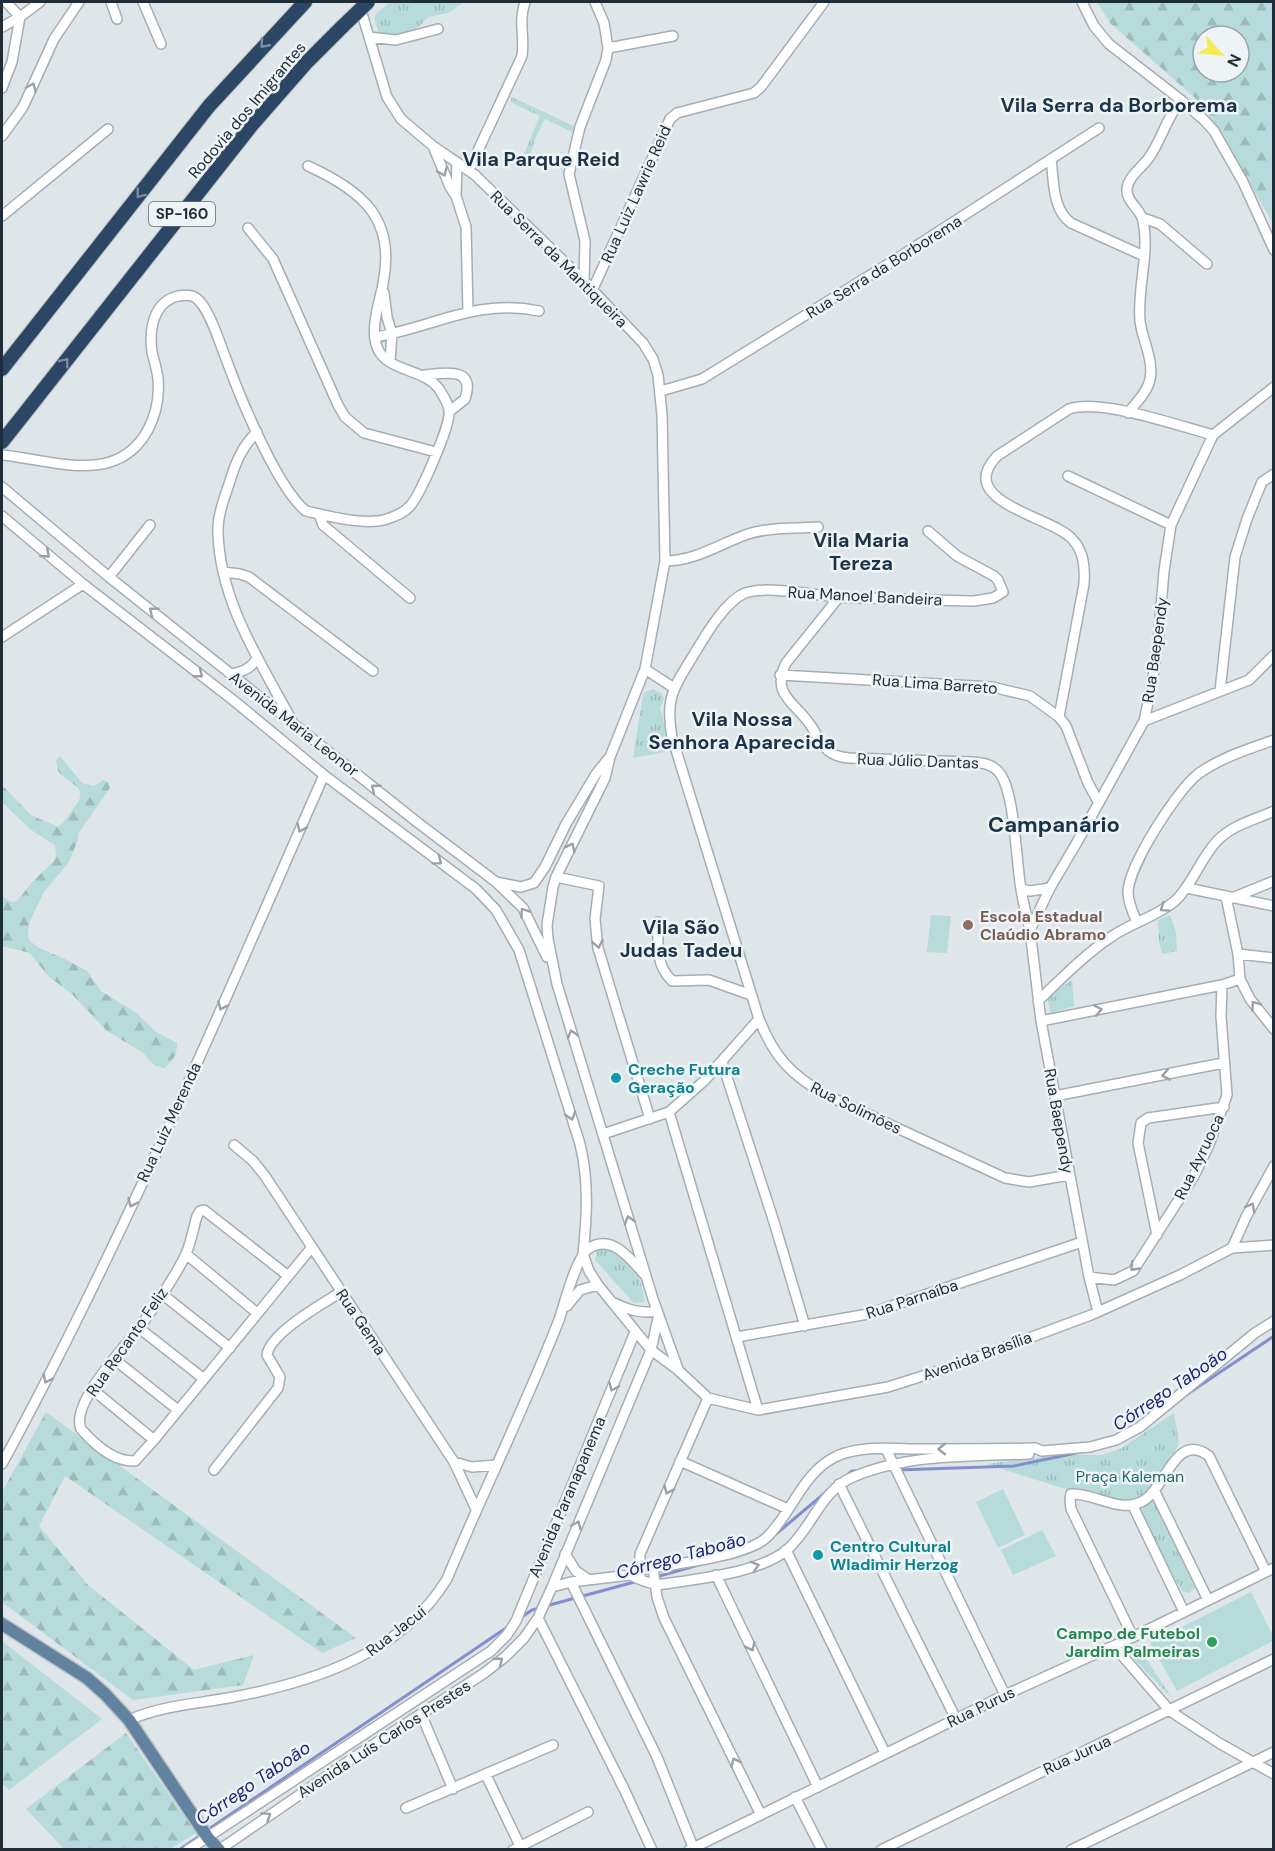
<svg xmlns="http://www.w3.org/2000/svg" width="1275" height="1851" viewBox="0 0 1275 1851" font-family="'DM Sans',sans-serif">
	<defs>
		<pattern id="forest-firs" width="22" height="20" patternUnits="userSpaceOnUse" patternTransform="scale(1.5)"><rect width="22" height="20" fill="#b6dbda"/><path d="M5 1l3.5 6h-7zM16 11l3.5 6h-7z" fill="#9cbcbc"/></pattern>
		<pattern id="park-tufts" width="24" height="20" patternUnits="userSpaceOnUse" patternTransform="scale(1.5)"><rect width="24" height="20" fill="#b6dbda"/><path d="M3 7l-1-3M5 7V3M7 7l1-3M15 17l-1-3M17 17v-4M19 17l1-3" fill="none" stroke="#9cbcbc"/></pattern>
	</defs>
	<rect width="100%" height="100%" fill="#dee6e9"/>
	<path fill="#b6dbda" d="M931,915l20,1 -4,37 -20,-1z
		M1003,1489l22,46 -27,13 -22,-46z
		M1042,1530l14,26 -43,19 -12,-25z
		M1251,1592l22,44v5l-96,50 -27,-48z"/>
	<path fill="url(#forest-firs)" fill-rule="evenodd" d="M1097,2h176v221l-70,-118 -93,-82zM1203,36h36v36h-36z
		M60,756l22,27 12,3 9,-6 5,2 2,6 -32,46v6l-9,22 -25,30 -15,31 -1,12 2,6 9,7 24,10 24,13 14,20 34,21 21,20 21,11 -1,12 -11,13 -10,-2 -13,-14 -35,-21 -35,-37 -24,-18 -18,-23 -28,-7v-50l9,6 6,-1 15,-19 21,-20 3,-5 -1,-12 -24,-15 -29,-28v-17l29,30 27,12c7,-5 10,-12 16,-19 17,-22 -4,-22 -16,-37l-2,-11z
		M46,1412l310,226 -34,15 -257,-177 -26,50 49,59 106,85 60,-15 -11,30 -110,15 -131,-98v-110z
		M2,1641l100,78 -93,71 -7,-7z
		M126,1733l70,100 -26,16h-106l-38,-40z"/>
	<path fill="url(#park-tufts)" d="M390,2h74l-16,11 -20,4 -9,10 -27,11 -13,-4 -5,-16 3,-5z
		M512,97l64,30 -2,6 -29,-14c-8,16 -17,31 -14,50l-8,-13 17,-40 -30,-14z
		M653,689l8,4 3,5 -4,10c5,14 5,29 10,43l-37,7 10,-63 2,-3z
		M1170,915l6,17 1,19 -15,3 -3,-12 -1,-22z
		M1072,980l2,26 -23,7 -4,-16z
		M606,1248c26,11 35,27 39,54l-11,1 -39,-43 3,-11z
		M1174,1413l5,30 -24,50 40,95 -6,5 -7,-2 -49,-85 -26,-4 -121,-38 73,-9h43l18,-6z
		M1137,1645l35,53 -44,-45z"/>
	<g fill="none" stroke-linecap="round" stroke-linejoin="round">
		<path stroke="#848ecf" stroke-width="3" d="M1186,1395l88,-59
			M897,1470l117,-4 67,-14
			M845,1477l7,-6h9
			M776,1534l50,-42
			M656,1577l46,-13
			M546,1606l92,-25
			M522,1617l10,-7 8,-2
			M206,1831l303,-205
			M179,1850l22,-15"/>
		<g stroke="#a5aeb4" stroke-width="12">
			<path id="minor" d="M6,2l14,15
				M111,2l6,17
				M143,2l18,42
				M1082,2l12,24 15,18 72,56 23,20 10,11 29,51 31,68
				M360,7l27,90 14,22 32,27 42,29 109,106 59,62 10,16 5,16 4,40 3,146 -20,108 -35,88 -5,21 -49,99 -3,10 -6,38 1,14 9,45 96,315 25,70
				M2,27l18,-10 20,-15
				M369,37l27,3 42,-11
				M608,48l65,-12
				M2,88l10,-26 8,-45
				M2,136l21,-29 31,-68 25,-37
				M433,146l17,41 6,9 10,31 2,84
				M1051,159c3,22 1,50 20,64l73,33
				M469,170l53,-114c3,-20 -4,-34 3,-54
				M456,196l1,-34
				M2,216l106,-87
				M1143,218l17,6 47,40
				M248,228l25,31 65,146 7,12 19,16 72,19
				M584,281l1,-40 -16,-67 11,-47 26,-67 2,-12 -4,-25 -9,-21
				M592,291l78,-172 7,-6 77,-20 7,-6 63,-85
				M384,293l3,24 5,17 -2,27
				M375,337c59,-10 102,-39 164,-26
				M424,375c20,-2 52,-9 41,24l-15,12
				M661,391l41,-12 191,-118 206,-133
				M1128,413c8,-10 20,-22 22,-34 4,-19 -8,-40 -10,-58 -3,-33 10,-68 3,-100 -2,-12 -17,-19 -16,-32 1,-12 14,-21 21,-30 14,-19 17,-39 33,-59
				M257,432c-15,14 -22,32 -28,52 -5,15 -12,33 -11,49 2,68 41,127 73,186
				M2,455c33,3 76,17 108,7 35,-11 51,-49 48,-83 -1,-10 -4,-18 -6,-27 -3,-22 1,-50 26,-56 6,-1 14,-1 18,2 13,9 24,46 30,61 14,38 51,129 80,152 22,5 59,15 81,8 9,-3 17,-6 23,-13 10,-11 42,-83 39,-96 -1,-7 -6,-15 -10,-21 -15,-21 -53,-17 -62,-42 -7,-19 2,-43 6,-63 13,-65 -20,-93 -75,-118
				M1068,476l103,49
				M2,487l107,90 308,245 79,60 27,26 24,49
				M319,514l4,11 87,73
				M2,516l81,68 150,116 91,75 152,114 20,21 23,40 61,194c9,37 7,72 3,110l6,17 9,14 53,65 27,20 30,28 50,12 130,-23 63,-20 140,-52 89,-40 52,-27 42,-3
				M928,531l29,25 37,20 4,4 5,12 -10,6 -19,3c-44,-1 -89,-2 -133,-4 -25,-1 -75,-12 -96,-4 -21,9 -41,45 -52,63 -20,32 -28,43 -21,81l87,282c15,38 32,56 67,76l179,83 24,4 40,-7
				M665,561c31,0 54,-17 83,-27 21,-7 47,-5 70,-7
				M223,572l17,2 9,3 124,94
				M109,577l41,-52
				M839,597l-53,66c-15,31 8,39 23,60 13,18 14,33 40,35l123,4c11,1 22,2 29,13 14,22 15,86 20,114 2,14 6,28 9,41
				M2,637l81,-53
				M645,669l29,19
				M231,674c12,-2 22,-6 26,-17
				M780,675l212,12 38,9 29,21 7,9 22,57 11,20
				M1220,691l15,-134 12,-38 15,-37 12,-8
				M1059,717l25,-133c1,-16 0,-32 -11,-44 -19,-24 -120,-37 -76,-84l72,-47c31,-11 110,17 144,26
				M1144,721l105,-41 25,-25
				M556,877l43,9 -4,33 3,29 52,171
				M496,882l25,5 13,-4 11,-16 21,-43 30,-50 12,-15
				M1187,888l87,18
				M1021,889l9,2 20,-3
				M1226,897l12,57 2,25 10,20 24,30
				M1232,898l42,-17
				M658,922c0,23 -3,42 14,59l37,-1 42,15
				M1137,922c-4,-9 -9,-19 -9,-30 1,-27 49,-102 70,-118 22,-16 50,-25 76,-34
				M1238,954l36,4
				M1038,1001c23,-22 46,-46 73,-64 20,-14 45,-20 64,-36 18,-17 25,-42 42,-60 15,-16 37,-21 57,-30
				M1041,1021l181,-36 18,-6
				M722,1062l52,160 31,104
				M1055,1096l168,-33
				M669,1112l89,298
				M603,1134l66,-22 35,-31 55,-62
				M234,1145l19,16 12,15 189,286 22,47
				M1157,1235l-19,-92 3,-20 7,-5 76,-11
				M1232,1248l14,-31 28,-51
				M186,1254l71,59
				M287,1275l-83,-65 -4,1 -3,5c-4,13 -6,28 -12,40 -12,25 -29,48 -45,71 -15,20 -70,76 -59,102 13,15 33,33 54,32l19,-21 158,-193
				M1089,1277l25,3 19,-9 61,-95 15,-31 18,-50 -6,-79 1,-31
				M162,1294l68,54
				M614,1303c15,7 27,11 43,8
				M567,1306l13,-16 18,-5
				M1098,1312l-9,-35 -48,-256 -11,-91 20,-42 26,-44 68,-123 8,-37 6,-41 6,-72 7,-46 42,-90 61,-48
				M139,1328l65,51
				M737,1337l131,-23 214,-72
				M114,1359l64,51
				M92,1389l62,51
				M886,1449l119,246
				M680,1461l108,48
				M454,1462l18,5 24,-2
				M2,1464c121,-222 220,-458 322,-689
				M214,1470l64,-82 2,-11 -13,-22c3,-22 55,-51 74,-63
				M839,1484l117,235
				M1155,1492l53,108
				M1133,1506l51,106
				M786,1550l99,203
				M565,1554l11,17 13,9
				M653,1568l4,29 7,21 97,197
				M630,1575c8,4 17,8 26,9 7,1 15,-1 22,-2 33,-5 83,-11 109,-32 25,-22 34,-60 66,-73 54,-23 118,-21 176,-23
				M716,1575l102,212
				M640,1576v-22l68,-156
				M571,1582l86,175 36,90
				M552,1587l19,-5 59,-7 9,-5c29,-5 106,-13 127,-32 26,-24 36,-66 71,-82 26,-11 56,-7 85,-7 38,0 75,0 113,-1l7,3 48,-4 26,-7 24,-13 115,-94 19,-12
				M538,1618l87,173 27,59
				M1133,1637l-62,-128 -1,-10 1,-5c26,-1 51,22 75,5 20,-14 31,-68 63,-43l57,116
				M1114,1646l56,65 49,32 55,31
				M421,1714l32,75
				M129,1720c31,-14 66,-16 99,-22 82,-15 173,-43 219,-119 36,-87 78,-172 112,-259 5,-15 17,-62 29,-71 23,-16 42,9 56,25
				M486,1775l34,71
				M795,1797l27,53
				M406,1808l147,-63
				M188,1850l303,-199 16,-16 9,-14 119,-289
				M219,1850l146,-100 118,-76 22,-17 19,-19 14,-20 14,-31 99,-237 7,-32
				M513,1850l75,-38
				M689,1850l316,-155 128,-58 141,-69
				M881,1850l393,-191
				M1071,1850l203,-98"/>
		</g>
		<g stroke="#bcc0c4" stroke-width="15">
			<path id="major" d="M2,1624l85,54 18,16 24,26 79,118 11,12"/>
		</g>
		<g stroke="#bcc0c4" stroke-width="16">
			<path id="highway" d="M2,369l207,-263 96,-104
				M2,442l249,-316 56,-64 36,-36"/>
		</g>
		<use href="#minor" stroke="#fff" stroke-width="9"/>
		<use href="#major" stroke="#62839f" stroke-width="12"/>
		<use href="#highway" stroke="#2b4765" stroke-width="14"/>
		<g stroke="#bcc0c4" stroke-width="16" stroke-linecap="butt">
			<path id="highway-bridge" d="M343,26l25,-24"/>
		</g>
		<use href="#highway-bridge" stroke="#2b4765" stroke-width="14"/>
	</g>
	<defs><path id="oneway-chevron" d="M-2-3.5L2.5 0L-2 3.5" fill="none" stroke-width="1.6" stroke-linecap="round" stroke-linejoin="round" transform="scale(1.5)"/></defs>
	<g stroke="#798c9f">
		<use href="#oneway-chevron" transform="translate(264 44) rotate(132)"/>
		<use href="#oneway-chevron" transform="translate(140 194) rotate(128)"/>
		<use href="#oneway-chevron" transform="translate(65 362) rotate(-52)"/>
	</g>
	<g stroke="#9aa0a6">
		<use href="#oneway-chevron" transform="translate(32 87) rotate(-67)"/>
		<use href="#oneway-chevron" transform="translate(443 172) rotate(67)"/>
		<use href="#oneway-chevron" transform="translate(46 554) rotate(41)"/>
		<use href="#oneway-chevron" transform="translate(153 611) rotate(-142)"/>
		<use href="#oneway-chevron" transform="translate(199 674) rotate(38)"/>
		<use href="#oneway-chevron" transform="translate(375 788) rotate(-141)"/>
		<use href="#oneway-chevron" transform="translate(301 828) rotate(114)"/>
		<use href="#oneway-chevron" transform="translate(571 847) rotate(-64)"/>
		<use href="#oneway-chevron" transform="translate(438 861) rotate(37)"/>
		<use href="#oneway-chevron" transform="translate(1164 908) rotate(146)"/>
		<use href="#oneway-chevron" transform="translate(524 912) rotate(-124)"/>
		<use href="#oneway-chevron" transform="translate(598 944) rotate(78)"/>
		<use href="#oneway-chevron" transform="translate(1255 1005) rotate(-126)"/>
		<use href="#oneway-chevron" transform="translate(222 1006) rotate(114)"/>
		<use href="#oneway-chevron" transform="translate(1098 1010) rotate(-11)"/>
		<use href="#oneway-chevron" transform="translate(572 1034) rotate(-107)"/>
		<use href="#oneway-chevron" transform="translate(1166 1075) rotate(169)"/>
		<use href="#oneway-chevron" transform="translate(571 1116) rotate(73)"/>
		<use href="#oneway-chevron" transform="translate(132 1203) rotate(115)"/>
		<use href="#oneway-chevron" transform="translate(1251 1207) rotate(-61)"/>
		<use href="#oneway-chevron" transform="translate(629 1220) rotate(-107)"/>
		<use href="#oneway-chevron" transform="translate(1134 1267) rotate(134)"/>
		<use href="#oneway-chevron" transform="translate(47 1379) rotate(116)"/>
		<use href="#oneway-chevron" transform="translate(613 1387) rotate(113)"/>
		<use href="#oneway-chevron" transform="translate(942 1449) rotate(180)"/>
		<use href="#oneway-chevron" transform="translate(668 1490) rotate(114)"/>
		<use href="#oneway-chevron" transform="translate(577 1525) rotate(-67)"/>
		<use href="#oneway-chevron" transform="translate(755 1566) rotate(-17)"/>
		<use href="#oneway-chevron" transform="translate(751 1647) rotate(64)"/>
		<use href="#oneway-chevron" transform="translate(499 1661) rotate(-38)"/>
		<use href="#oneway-chevron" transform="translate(735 1762) rotate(-116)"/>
		<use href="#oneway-chevron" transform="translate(267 1816) rotate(-34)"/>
	</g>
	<circle fill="#8d6e63" stroke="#eef4f6" stroke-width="2" cx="968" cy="925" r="6"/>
	<g fill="#0f9aa8" stroke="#eef4f6" stroke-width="2">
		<circle cx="616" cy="1078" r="6"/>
		<circle cx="818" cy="1555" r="6"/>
	</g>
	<circle fill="#2e9e5b" stroke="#eef4f6" stroke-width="2" cx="1212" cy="1642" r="6"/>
	<g text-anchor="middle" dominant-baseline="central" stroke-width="5" stroke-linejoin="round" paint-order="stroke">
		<rect fill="#eef4f6" stroke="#5d6972" stroke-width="1.5" x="149" y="202" width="66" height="24" rx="4.5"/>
		<g font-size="15" font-weight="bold" fill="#1f2d39">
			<text x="182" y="214">SP-160</text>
		</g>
		<g font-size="16" fill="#1f2d39" stroke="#eef4f6">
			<text transform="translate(247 110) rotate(-50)">Rodovia dos Imigrantes</text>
			<text transform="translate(636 194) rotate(-66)">Rua Luiz Lawrie Reid</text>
			<text transform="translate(559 259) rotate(45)">Rua Serra da Mantiqueira</text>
			<text transform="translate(884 267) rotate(-32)">Rua Serra da Borborema</text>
			<text transform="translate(865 596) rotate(3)">Rua Manoel Bandeira</text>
			<text transform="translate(1155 650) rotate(-82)">Rua Baependy</text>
			<text transform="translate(935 684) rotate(4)">Rua Lima Barreto</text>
			<text transform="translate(294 724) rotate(38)">Avenida Maria Leonor</text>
			<text transform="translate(918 761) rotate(2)">Rua Júlio Dantas</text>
			<text transform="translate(856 1108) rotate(26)">Rua Solimões</text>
			<text transform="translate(1059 1121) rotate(80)">Rua Baependy</text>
			<text transform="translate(169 1122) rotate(-65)">Rua Luiz Merenda</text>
			<text transform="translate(1199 1157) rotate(-64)">Rua Ayruoca</text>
			<text transform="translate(912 1299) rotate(-18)">Rua Parnaíba</text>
			<text transform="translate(361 1322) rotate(56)">Rua Gema</text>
			<text transform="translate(127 1342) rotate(-55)">Rua Recanto Feliz</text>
			<text transform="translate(977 1356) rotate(-20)">Avenida Brasília</text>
			<text transform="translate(567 1497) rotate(-67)">Avenida Paranapanema</text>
			<text transform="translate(396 1631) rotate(-38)">Rua Jacui</text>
			<text transform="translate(981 1707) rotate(-26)">Rua Purus</text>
			<text transform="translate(384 1739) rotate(-33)">Avenida Luís Carlos Prestes</text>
			<text transform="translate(1077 1755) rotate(-25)">Rua Jurua</text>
		</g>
		<g font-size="16" font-weight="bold" fill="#785e54" stroke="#eef4f6" text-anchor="start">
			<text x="980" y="916">Escola Estadual<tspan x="980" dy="18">Claúdio Abramo</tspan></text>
		</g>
		<g font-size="16" font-weight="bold" fill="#0d838f" stroke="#eef4f6" text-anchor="start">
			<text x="628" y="1069">Creche Futura<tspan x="628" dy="18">Geração</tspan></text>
			<text x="830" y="1546">Centro Cultural<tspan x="830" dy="18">Wladimir Herzog</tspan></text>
		</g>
		<g font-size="16" fill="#2a686f" stroke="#eef4f6">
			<text x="1130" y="1476">Praça Kaleman</text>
		</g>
		<g font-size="16" font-weight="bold" fill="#27864d" stroke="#eef4f6" text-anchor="end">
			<text x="1200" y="1633">Campo de Futebol<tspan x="1200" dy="18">Jardim Palmeiras</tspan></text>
		</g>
		<g font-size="18" font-style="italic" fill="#1a2574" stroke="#eef4f6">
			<text transform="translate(1170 1389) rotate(-34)">Córrego Taboão</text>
			<text transform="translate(681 1556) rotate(-15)">Córrego Taboão</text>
			<text transform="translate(253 1783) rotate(-34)">Córrego Taboão</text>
		</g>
		<g font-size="20" font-weight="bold" fill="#1c344a" stroke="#eef4f6">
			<text x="1119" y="105">Vila Serra da Borborema</text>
			<text x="541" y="159">Vila Parque Reid</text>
			<text x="861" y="540">Vila Maria<tspan x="861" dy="23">Tereza</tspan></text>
			<text x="742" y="719">Vila Nossa<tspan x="742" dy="23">Senhora Aparecida</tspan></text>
			<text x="681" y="927">Vila São<tspan x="681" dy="23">Judas Tadeu</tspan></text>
		</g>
		<g font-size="22" font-weight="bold" fill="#1c344a" stroke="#eef4f6">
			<text x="1054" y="824">Campanário</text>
		</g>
	</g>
	<rect width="1275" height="1851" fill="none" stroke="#1f2d39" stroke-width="6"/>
	<g transform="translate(1221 54) rotate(116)"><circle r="28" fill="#eef4f6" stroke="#9ba4aa" stroke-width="1.5"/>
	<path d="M0-4.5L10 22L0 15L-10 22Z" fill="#f2eb53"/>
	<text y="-9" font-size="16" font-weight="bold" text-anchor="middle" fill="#1f2d39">N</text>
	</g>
</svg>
